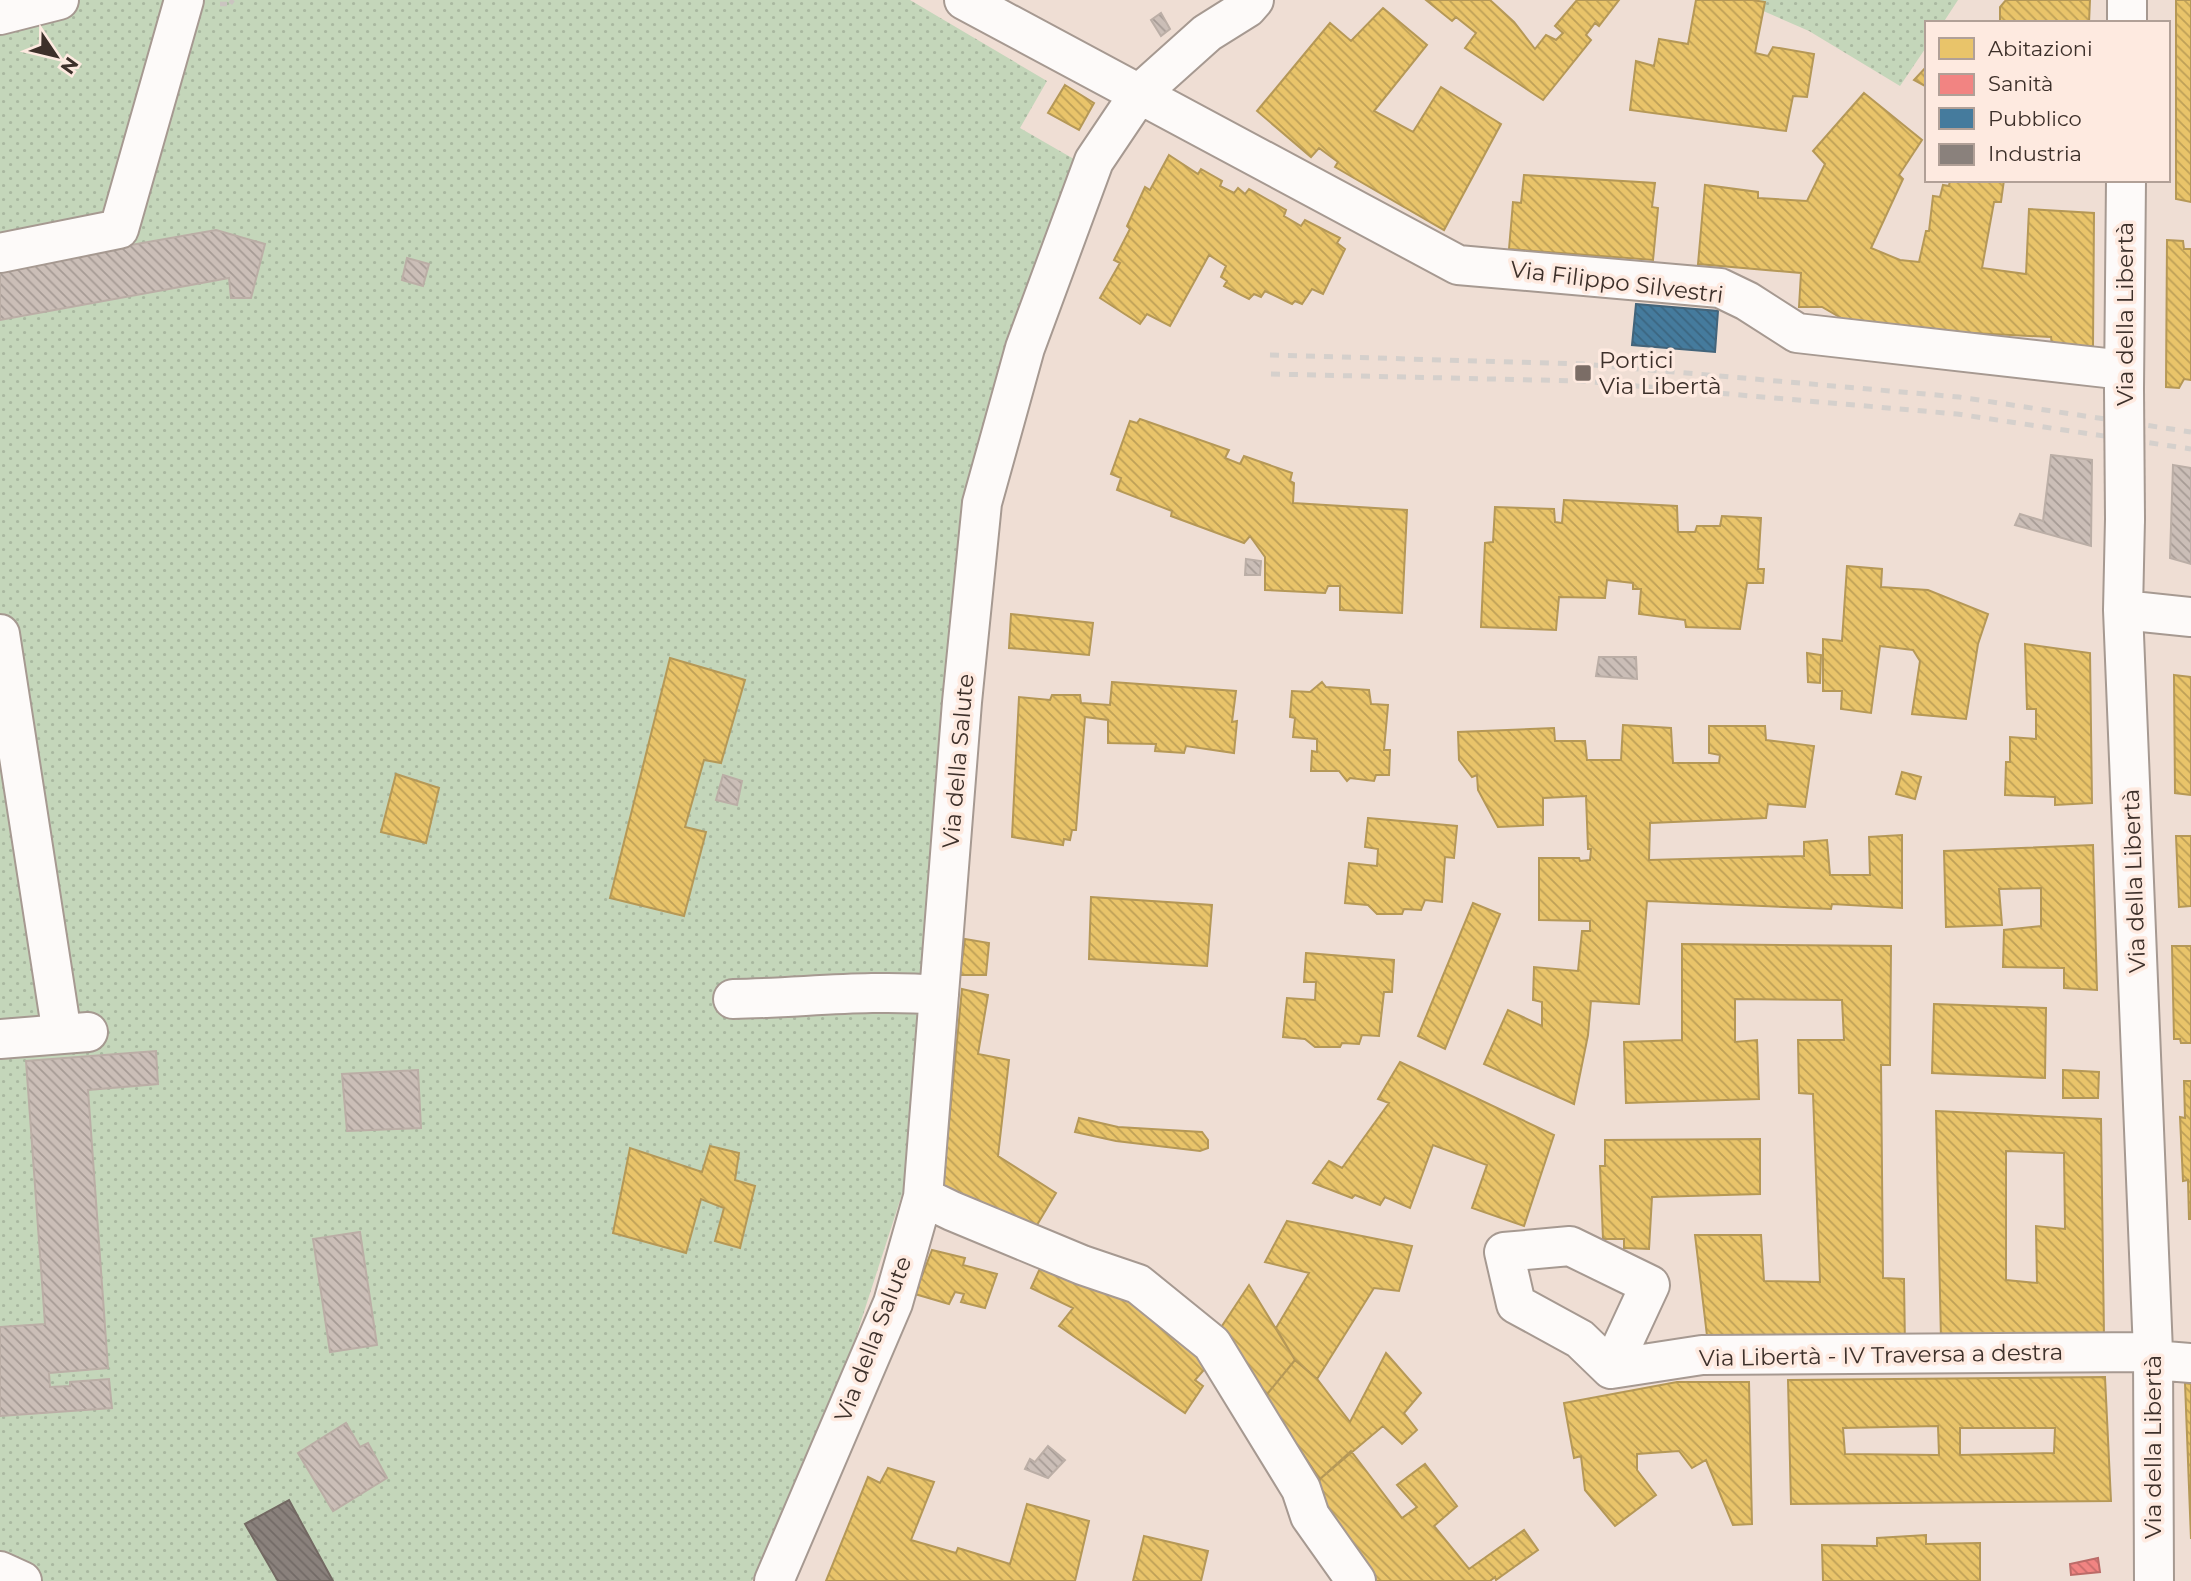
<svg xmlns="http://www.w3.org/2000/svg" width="2191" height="1581" viewBox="0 0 2191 1581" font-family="Montserrat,sans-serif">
	<defs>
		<pattern id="green-dots" width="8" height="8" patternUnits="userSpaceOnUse" patternTransform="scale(1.75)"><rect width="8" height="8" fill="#c4d6ba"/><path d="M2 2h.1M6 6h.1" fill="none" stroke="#a9b8a0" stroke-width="1.8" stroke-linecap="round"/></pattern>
		<pattern id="homes-back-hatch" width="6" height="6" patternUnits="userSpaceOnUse" patternTransform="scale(1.75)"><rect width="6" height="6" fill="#e9c46a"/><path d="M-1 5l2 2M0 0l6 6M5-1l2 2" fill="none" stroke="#bea057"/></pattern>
		<pattern id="health-back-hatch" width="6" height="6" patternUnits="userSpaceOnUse" patternTransform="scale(1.75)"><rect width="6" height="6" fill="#f28482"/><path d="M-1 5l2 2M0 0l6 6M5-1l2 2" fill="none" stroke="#c56c6b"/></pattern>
		<pattern id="public-back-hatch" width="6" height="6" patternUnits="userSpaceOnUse" patternTransform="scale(1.75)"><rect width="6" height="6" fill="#457b9d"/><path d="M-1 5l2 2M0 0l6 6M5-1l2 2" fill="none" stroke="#3b6580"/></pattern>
		<pattern id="industry-back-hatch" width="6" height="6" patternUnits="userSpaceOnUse" patternTransform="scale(1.75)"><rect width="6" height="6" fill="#8a817c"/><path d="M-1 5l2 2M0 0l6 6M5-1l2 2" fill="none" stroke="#726a66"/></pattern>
		<pattern id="building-back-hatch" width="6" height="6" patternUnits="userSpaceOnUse" patternTransform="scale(1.75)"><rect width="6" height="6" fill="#cbbeb7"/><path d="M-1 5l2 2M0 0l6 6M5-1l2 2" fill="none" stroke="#a69b95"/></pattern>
	</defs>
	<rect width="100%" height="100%" fill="#efded4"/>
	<path fill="url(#green-dots)" d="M0,0h910l137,81 -27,47 59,34 -137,575 -37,448 -65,201 -88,195h-752z
		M1738,0h220l-15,23h-16v23l-27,40 -91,-55z"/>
	<path fill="url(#homes-back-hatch)" stroke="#b59857" stroke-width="2" fill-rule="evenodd" d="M1426,0h64l24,22 21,27 11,-14 10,5 7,-7 -8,-7 22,-26h42l-20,26 -4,-3 -9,12 5,5 -48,60 -78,-52 11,-15 -20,-16 -4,4z
		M1696,0h56l13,2 -10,51 13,3 5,-9 41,7 -7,43 -14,-1 -7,35 -156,-21 6,-49 18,5 5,-27 29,5z
		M2006,0h84l-1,23h-89v-16z
		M2176,0h15v202l-15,-3z
		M1383,8l44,37 -53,66 39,21 28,-45 60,37 -57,106 -109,-63 3,-5 -19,-14 -8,9 -54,-46 73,-88 21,18z
		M1927,66v21l-13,-7z
		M1065,85l29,18 -15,27 -31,-17z
		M1864,93l58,47 -23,35 4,4 -32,69 29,12 19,2 7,-31h3l4,-35 7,1 3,-12 6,1 1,-6h54l-3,22h-7l-12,66 44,6 3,-65 65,4 -1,133h-41l-1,-9 -78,-4 -1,5 -122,-15 -28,-16h-23l2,-34 -103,-9 7,-79 53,7v6l49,3 18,-37 -12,-13z
		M1169,155l29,19 3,-5 21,12 -2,5 14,7 4,-5 7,6 4,-5 37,21 -2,6 17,10 4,-6 35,18 -3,5 8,6 -22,45 -11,-5 -10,15 -7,-3 -3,3 -27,-13 -4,6 -7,-3 -5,5 -25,-13 3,-5 -6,-4 5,-11 -17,-11 -39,71 -23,-12 -7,10 -40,-26 20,-35 -6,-3 16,-31 -3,-3 18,-39 5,3z
		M1524,175l131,8 -3,24 6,1 -5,52 -144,-11 4,-47 8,1z
		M2167,240l16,1 1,8h7v131l-7,-1 -5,9 -13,-1z
		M1140,419l89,31 -4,8 15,6 4,-8 48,17 -2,8 4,2 -1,20 114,7 -5,103 -62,-3v-24h-12l-3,7 -60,-3v-33l-15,-21 -6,7 -73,-27 1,-5 -55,-21 4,-12 -10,-4 19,-53 7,2z
		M1564,500l113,6 1,26h17l2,-6h23l2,-10 39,2 -3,51h6l-1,14h-16l-7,46 -54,-2 -1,-7 -46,-6 2,-25h-8v-6l-26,-3 -2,18 -46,-1 -3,33 -75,-3 4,-84 8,-1 2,-35 59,2 1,13 7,1z
		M1847,566l35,3 -1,18 47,3 60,24 -10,30 -12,75 -54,-5 8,-53 -7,-11 -33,-4 -9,67 -30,-4 1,-18h-19v-52l19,2z
		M1011,614l82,9 -4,32 -80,-7z
		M2025,644l65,9 2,150 -37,2v-8l-50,-2 1,-33h4v-25l26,2v-30h-9z
		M1807,653l14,2 -1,28 -12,-1z
		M670,658l75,22 -24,83 -17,-3 -19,67 21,5 -22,84 -74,-18z
		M2174,675l17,2v118l-16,-2z
		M1112,682l124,9 -4,31 5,-1 -3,32 -48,-7 -2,7 -29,-2 1,-7 -48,-1v-23l-23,-3 -9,113h-4l-2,10 -6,-1 -1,6 -51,-8 7,-140 31,3 2,-5h28l1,8 29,2z
		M1322,682l4,5 43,3 2,14 17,1 -4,45h6l-1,25h-13l-2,6 -24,-3 -3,3 -8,-10h-28l1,-20 5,1v-13l-24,-2 2,-19 -5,-1 2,-26 18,1z
		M1623,725l48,3 2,35h46l1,-8 -11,-2v-27h56l1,14 48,6 -9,61 -37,-3 -2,14 -116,5 -1,37 155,-4v-14l23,-2 3,35h40l-1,-38 33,-2v73l-70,-4 -1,5 -184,-8 -8,103 -48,-3 -3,34 -14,69 -90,-40 24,-54 34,16v-24l-9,-2 1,-33 44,4 4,-40h8v-10l-51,-1v-62h40l1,3 10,-1 1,-11h-3l-2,-53 -43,2v27l-45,2 -20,-37 -1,-15 -5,2 -13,-17 -1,-28 96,-4 1,13h30l2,19h34z
		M1902,772l19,5 -6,22 -19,-5z
		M396,774l43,14 -13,55 -45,-11z
		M1368,818l89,8 -3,32 -9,-1 -3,45 -17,-2 -4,10 -17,-1 -2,5h-25l-9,-9 -23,-2 4,-40 28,3 1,-17 -13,-2z
		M2176,836h15v70l-12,1z
		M2093,845l4,145 -33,-2v-20l-61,-1 1,-37 37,-4v-38l-42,1 3,36 -56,2 -2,-76z
		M1091,897l121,8 -5,61 -118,-7z
		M1473,903l27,11 -55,135 -27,-13z
		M965,939l24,4 -3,32h-26z
		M1682,944l209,2 -1,119h-9l2,213 21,1 1,69 -197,-4 -13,-109h66l3,46 56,1 -7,-188 -14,-1 -1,-53h46l-2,-40 -107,-1v43l22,-2 2,59 -133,4 -2,-61 58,-2z
		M2172,946h19v97h-10l-1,-4h-6z
		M1306,953l88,7 -2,32h-8l-5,44 -17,-1 -3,9 -17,-1 -2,4h-25l-10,-8 -22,-2 4,-39 28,2 1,-18h-12z
		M962,989l26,6 -10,59 31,6 -11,96 58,37 -25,42 -88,-50z
		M1934,1004l112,4 -1,70 -113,-5z
		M1400,1062l154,73 -30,91 -52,-18 15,-43 -54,-20 -23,63 -25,-11 -5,8 -25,-10 -3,3 -39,-15 16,-22 13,7 47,-65 -11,-4z
		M2063,1070l36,2 -1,26h-35z
		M2184,1081h7v138h-2l-1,-39 -5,1 -3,-64 5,1z
		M1936,1111l165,8 3,218 -163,3zM2006,1151l58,2 1,76 -29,-3 1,57 -31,-3z
		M1079,1118l39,9 84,5 6,8v8l-8,3 -84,-10 -41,-9z
		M1760,1139v55l-108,3 -3,52 -25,-1v-9h-21l-3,-73h5v-26z
		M710,1146l29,7 -4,27 20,6 -15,62 -25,-7 9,-33 -23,-9 -15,54 -73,-20 17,-85 72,24z
		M1287,1221l125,25 -13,45 -25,-3 -57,91 -22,-19 -19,-32 33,-55 -44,-11z
		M932,1250l33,8 -2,7 34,9 -12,34 -24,-6 3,-8 -9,-2 -6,12 -34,-10z
		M1042,1264l81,33 87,66 -15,17 8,6 -18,27 -126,-87 14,-18 -42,-20z
		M1249,1285l46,75 -31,38 -46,-66z
		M1386,1353l35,40 -17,20 13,17 -15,14 -19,-18 -63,53 -56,-81 31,-38 22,19 33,43z
		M2105,1377l6,124 -320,3 -3,-124zM1938,1426l1,29 -94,-1 -2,-26zM1960,1428h95l-1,25 -94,2z
		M1677,1382h72l3,142 -19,1 -27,-65 -14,8 -13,-17 -42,3v16l19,25 -41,31 -30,-36 -4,-34 -7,2 -10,-55z
		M2185,1383l6,1v155z
		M1351,1451l51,67 15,-11 -20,-22 28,-21 32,42 -23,20 35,43 55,-39 14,20 -42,30 -1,-3 -5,4h-125l-48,-89 3,-13z
		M888,1468l46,14 -23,58 45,13 2,-5 52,16 17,-60 62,17 -14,60h-249l42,-104 12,6z
		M1926,1535v9l54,-1v38h-157l-1,-36 55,1v-8z
		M1144,1536l64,15 -7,30h-68z"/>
	<path fill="url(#health-back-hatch)" stroke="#bc6b68" stroke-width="2" d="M2098,1558l2,14 -29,3 -1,-11z"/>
	<path fill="url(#public-back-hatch)" stroke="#43647a" stroke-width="2" d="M1636,304l82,7 -3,41 -83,-7z"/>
	<path fill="url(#industry-back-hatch)" stroke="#736963" stroke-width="2" d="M289,1500l44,81h-55l-33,-57z"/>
	<path fill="url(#building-back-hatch)" stroke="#bbaea6" stroke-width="2" d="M1161,13l9,16 -9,7 -10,-16z
		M216,230l49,14 -14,54h-20l-2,-20 -229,42v-52z
		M407,258l22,6 -6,22 -21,-6z
		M2051,455l41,5 -1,86 -76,-21 5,-11 23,7z
		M2173,465l18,3v96l-21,-6z
		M1246,559l15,2 -1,14h-15z
		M1599,657h37l1,22 -41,-3z
		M723,775l19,6 -5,24 -21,-5z
		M156,1051l2,33 -70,6 20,278 -59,5 1,14 20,-1v-4l39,-3 3,29 -112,8v-89l45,-3 -19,-263z
		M418,1070l3,58 -74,3 -5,-57z
		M360,1232l17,113 -47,7 -17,-113z
		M346,1423l14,24 8,-4 19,35 -54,33 -35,-58z
		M1048,1446l17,14 -17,18 -23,-9 5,-10 5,3z"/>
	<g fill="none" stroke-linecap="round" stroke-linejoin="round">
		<g stroke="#a69991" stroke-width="42">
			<path id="minor" d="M964,0l494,265 262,23 27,13 50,32 327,37
				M0,15l59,-15
				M2127,23v-23
				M0,253l119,-24 65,-229
				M2124,389l2,-209
				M2125,519l-2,91 30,742 1,229
				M2123,610l68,7
				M0,634l62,400
				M733,999c69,-1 137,-10 206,-4
				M0,1039l88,-7
				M923,1197l29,14 130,54 56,19 74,60 89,145 9,27 46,65
				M1570,1246l80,39 -39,84 -31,-30 -64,-35 -12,-52z
				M2153,1360l38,3
				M1611,1369l91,-14 451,-3
				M0,1571l22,10
				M774,1581l119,-278 30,-106 39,-495 20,-199 43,-155 69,-187 45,-67 68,-61 40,-25 7,-8"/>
		</g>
		<path stroke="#cac4c0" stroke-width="4.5" stroke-dasharray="7 3.5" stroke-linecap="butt" d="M220,4h10l3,-4"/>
		<use href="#minor" stroke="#fdfaf9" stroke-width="38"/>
		<path stroke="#d5d0cc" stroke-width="5" stroke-dasharray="9 9" stroke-linecap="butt" d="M1270,355l313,9 376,33 232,35
			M1271,374l309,7 377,33 234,35"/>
		<g stroke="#a69991" stroke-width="42" stroke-linecap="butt">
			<path id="minor-bridge" d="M2124,389l1,130"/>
		</g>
		<use href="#minor-bridge" stroke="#fdfaf9" stroke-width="38"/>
	</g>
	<rect fill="#7b6d66" stroke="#feeae0" stroke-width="2.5" x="1574" y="364" width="18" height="18" rx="3.5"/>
	<g text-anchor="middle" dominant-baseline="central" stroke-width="7" stroke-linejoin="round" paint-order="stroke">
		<g font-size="23" fill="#3d302a" stroke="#feeae0">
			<text transform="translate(1617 282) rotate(7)">Via Filippo Silvestri</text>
			<text transform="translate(2125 314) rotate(-90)">Via della Libertà</text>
			<text transform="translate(958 761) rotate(-85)">Via della Salute</text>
			<text transform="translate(2134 881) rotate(-92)">Via della Libertà</text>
			<text transform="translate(873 1339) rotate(-69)">Via della Salute</text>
			<text transform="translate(1881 1355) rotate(-1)">Via Libertà - IV Traversa a destra</text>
			<text transform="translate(2153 1447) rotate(-90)">Via della Libertà</text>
		</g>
		<g font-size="23" fill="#3d302a" stroke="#feeae0" text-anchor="start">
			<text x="1599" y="360">Portici<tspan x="1599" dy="26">Via Libertà</tspan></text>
		</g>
	</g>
	<rect x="1925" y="21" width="245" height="161" fill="#feeae0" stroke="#b1a097" stroke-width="2"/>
	<rect x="1939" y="38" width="35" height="21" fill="#e9c46a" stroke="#b1a097" stroke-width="2"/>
	<text x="1988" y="56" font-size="21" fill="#3d302a">Abitazioni</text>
	<rect x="1939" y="74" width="35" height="21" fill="#f28482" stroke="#b1a097" stroke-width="2"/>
	<text x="1988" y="91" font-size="21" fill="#3d302a">Sanità</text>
	<rect x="1939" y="108" width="35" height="21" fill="#457b9d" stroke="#b1a097" stroke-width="2"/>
	<text x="1988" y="126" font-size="21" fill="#3d302a">Pubblico</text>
	<rect x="1939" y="144" width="35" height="21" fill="#8a817c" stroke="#b1a097" stroke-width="2"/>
	<text x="1988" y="161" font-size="21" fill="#3d302a">Industria</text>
	<g transform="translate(56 56) rotate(125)" stroke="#feeae0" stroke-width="5" paint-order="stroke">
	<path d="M0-5L12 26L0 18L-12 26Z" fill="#3d302a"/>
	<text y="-10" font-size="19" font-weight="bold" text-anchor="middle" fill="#3d302a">N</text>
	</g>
</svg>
